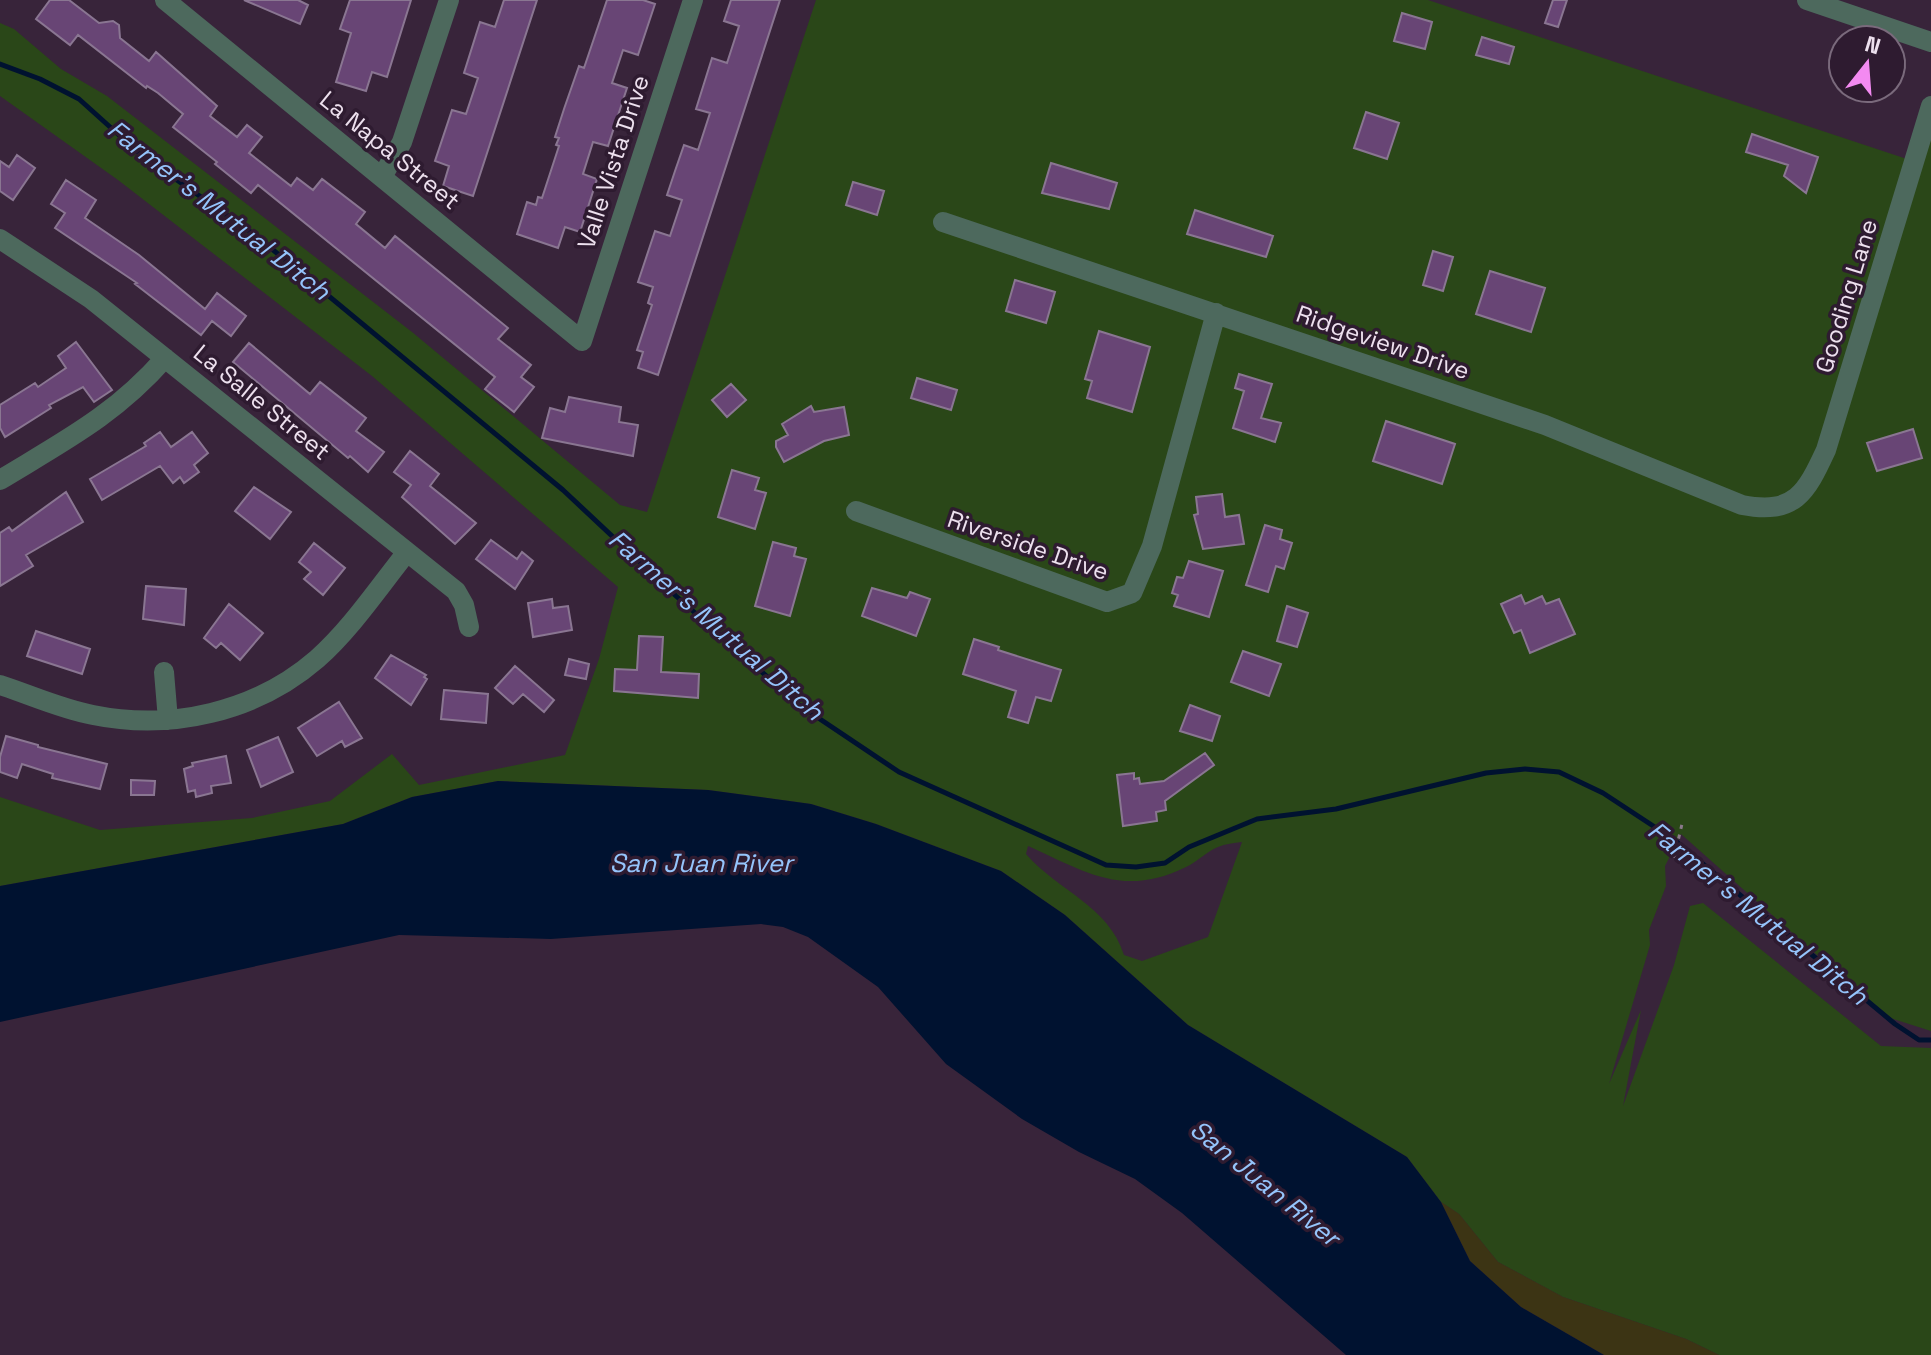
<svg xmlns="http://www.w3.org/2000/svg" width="1931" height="1355" viewBox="0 0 1931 1355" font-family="'Space Grotesk',sans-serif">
	<rect width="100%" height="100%" fill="#38243a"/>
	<path fill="#2a4718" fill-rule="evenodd" d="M816,0h612l494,164 9,-26v893l-44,-14 -206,-183 -16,32 1,20 -17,44 1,15 -41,139 32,-74 -18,96 51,-141 16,-59 13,-3 178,143 50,2v307h-212l-33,-16 -123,-42 -65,-35 -39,-48 -18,-12 -34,-45 -219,-132 -123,-110 -64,-44 -125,-47 -65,-20 -103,-14 -210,-9 -86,16 -69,27 -343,62v-89l100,33 152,-12 78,-17 62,-47 27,31 146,-30 34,-96 19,-72 -246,-211 -254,-196 -118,-84v-73l14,6 47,40 46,27 305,236 208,173 27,7zM1242,842l-34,95 -66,24 -18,-6c-15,-49 -66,-64 -98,-101l2,-8c58,26 95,52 158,21 11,-5 20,-15 32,-20 7,-3 16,-4 24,-5z"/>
	<path fill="#3c3414" d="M1441,1202l18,12 39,48 65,35 123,42 33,16h-115l-83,-48 -51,-46z"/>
	<path fill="#001230" d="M498,781l210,9 103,14 65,20 125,47 64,44 123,110 219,132 34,45 29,59 51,46 83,48h-258l-164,-142 -47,-34 -56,-27 -57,-33 -76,-55 -68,-77 -70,-50 -25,-10 -22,-3 -210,15 -152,-4 -399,87v-136l343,-62 69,-27z"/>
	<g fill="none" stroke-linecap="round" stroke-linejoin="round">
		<path stroke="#001230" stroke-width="5" d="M0,64l40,15 39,20 61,55 115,81 308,255 113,106 123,109 100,67 207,93 30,2 29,-4 24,-16 68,-28 79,-10 150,-36 39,-4 34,3 44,21 70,46 222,185 24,16h12"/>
	</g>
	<path fill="#684575" stroke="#8a7692" stroke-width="2" d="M50,0h19l30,23 14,-2 6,4 1,13 29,23 7,-9 61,54 -7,10 27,21 10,-12 15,12 -13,16 42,33 6,-8 16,12 9,-11 43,33 -9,12 29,24 10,-12 113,92 -10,11 33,26 -10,12 13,10 -20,25 -29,-23 10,-12 -237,-192 -7,8 -36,-29 2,-2 -44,-35 10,-13 -25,-21 -11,-7 -1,2 -68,-53 -8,10 -34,-26z
		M244,0h54l10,5 -8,19z
		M350,0h61l-24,77 -15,-5 -6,19 -30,-9 15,-49 -11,-4z
		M504,0h33l-64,196 -30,-10 6,-20 -14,-5 17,-51 14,4 12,-36 -14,-5 16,-51 15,5z
		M607,0h36l12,4 -17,51 -15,-5 -11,33 15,5 -19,58 -15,-4 -10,32 14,5 -17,53 -15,-5 -7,21 -41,-14 10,-32 9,3 2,-8 4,1 17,-52 -3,-1 3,-7 -4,-1 9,-28 15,-43 5,2z
		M731,0h49l-122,375 -20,-7 5,-16 -6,-2 15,-45 -4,-2 5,-16 -15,-5 17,-51 15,5 12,-36 -15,-5 8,-24 9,-26 14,5 12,-37 -14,-4 16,-51 15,5 12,-37 -15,-5z
		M1553,0h14l-9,27 -13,-4z
		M1402,13l30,9 -7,27 -31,-8z
		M1482,37l32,10 -5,17 -33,-9z
		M1366,112l33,11 -12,36 -33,-11z
		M1752,134l66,23 -12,36 -22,-17 4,-11 -42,-13z
		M17,155l18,13 -22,32 -13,-9v-30l9,6z
		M1051,163l66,20 -8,26 -67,-16z
		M66,180l30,20 -11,18 54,37 66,54 12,-16 29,23 -15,20 -19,-15 -11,14 -66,-51 2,-1 -82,-55 10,-15 -14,-9z
		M853,182l31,9 -7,24 -31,-10z
		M1195,210l78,26 -7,21 -79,-23z
		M1433,251l20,6 -10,34 -20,-6z
		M1490,271l55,17 -14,44 -55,-18z
		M1015,280l40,12 -9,31 -40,-12z
		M1099,331l51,16 -18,65 -45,-14 5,-17 -7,-2z
		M76,342l36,48 -18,12 -11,-15 -34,18 2,3 -46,29 -5,-9v-23l35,-22 3,4 28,-19 -8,-12z
		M249,343l61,51 10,-12 46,36 -10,13 28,21 -16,20 -18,-16 -2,2 -115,-96z
		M1239,374l33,10 -11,34 20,5 -6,19 -42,-14 11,-37 -9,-3z
		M917,378l40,12 -6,20 -40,-12z
		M731,384l15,16 -19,17 -15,-17z
		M569,397l52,10 -2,15 19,3 -5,31 -91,-18 8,-30 15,4z
		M811,406l3,6 30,-5 5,28 -25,6 -40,21 -8,-15v-6l12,-6 -6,-11z
		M1386,421l69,23 -13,40 -69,-23z
		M1913,429l9,29 -45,13 -10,-28z
		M160,432l11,15 21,-15 16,21 -14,12 5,7 -15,11 -4,-6 -7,6 -13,-17 -58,34 -12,-21 56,-33 -2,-3z
		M410,451l29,23 -9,12 46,37 -21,21 -53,-47 9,-12 -17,-13z
		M732,470l27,8 -4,12 11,3 -11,36 -37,-12z
		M254,487l37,25 -21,27 -35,-28z
		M66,492l17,30 -57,33 7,11 -33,20v-53l9,-6 3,4z
		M1222,494l3,23 14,-2 5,29 -41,5 -9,-34 4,-1 -2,-17z
		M1265,525l17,5 -2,9 12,4 -8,26 -8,-3 -8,26 -22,-7z
		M491,540l26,19 5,-7 11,9 -18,28 -39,-30z
		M773,542l23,6 -2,8 12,3 -16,57 -35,-10z
		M314,543l31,25 -22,27 -19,-16 7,-7 -12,-10z
		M1189,561l34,10 -14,46 -35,-11 4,-11 -6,-2 5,-16 6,1z
		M146,586l40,3 -2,36 -41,-6z
		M872,588l35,10 3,-6 20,7 -14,37 -54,-20z
		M1521,595l4,9 17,-8 4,8 13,-5 16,35 -45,19 -9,-23 -7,3 -13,-29z
		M552,599l1,9 15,-2 4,24 -39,7 -5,-34z
		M229,604l34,29 -23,27 -19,-17 -5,5 -12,-10z
		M1287,606l21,7 -11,34 -20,-6z
		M36,631l54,18 -8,25 -55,-18z
		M639,636l24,1 -2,35 38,2 -1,24 -84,-7 1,-22 22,1z
		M974,639l25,8 -1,3 63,20 -10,31 -15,-4 -8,26 -20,-6 8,-26 -53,-17z
		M1243,651l38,13 -12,32 -38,-14z
		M391,655l35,20 -2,2 3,2 -16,26 -36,-27z
		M569,659l20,5 -3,15 -21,-4z
		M515,666l39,34 -10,12 -21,-18 -10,10 -18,-16z
		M444,690l44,4 -2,29 -45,-4z
		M339,702l23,36 -17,9 -3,-6 -25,15 -19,-28z
		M1190,705l30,11 -8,25 -32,-10z
		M6,736l32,9v2l69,17 -7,25 -48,-11 1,-4 -31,-10 -5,14 -17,-6v-15z
		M278,737l15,35 -32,15 -14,-37z
		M1205,753l9,12 -49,36 1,9 -10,2 1,9 -34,5 -6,-51 17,-2v6l5,-1 1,6 24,-3z
		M226,756l5,27 -20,3 1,7 -16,4 -1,-7 -7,2 -4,-23 9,-3 -1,-3z
		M131,780l24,1 -1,14h-23z"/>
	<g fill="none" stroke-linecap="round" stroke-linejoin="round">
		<path stroke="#8b7a8c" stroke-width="3" stroke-dasharray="4 6" stroke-linecap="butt" d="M1674,858l8,-34"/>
		<path stroke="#4d695d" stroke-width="20" d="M165,0l417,341 111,-341
			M1807,0l124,42
			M382,177l20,-35 47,-142
			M943,222l602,203 197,80c53,10 64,-12 84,-55l105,-344
			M0,239l91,60 365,292 8,14 5,22
			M0,480c64,-39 115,-65 165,-122
			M856,511l251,91 25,-9 20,-47 64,-233
			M164,672l4,48
			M0,685c31,10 61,24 93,30 78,16 163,-3 224,-56 34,-30 62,-72 90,-107"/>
	</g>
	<g text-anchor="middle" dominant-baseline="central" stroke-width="7" stroke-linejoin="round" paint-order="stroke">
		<g font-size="24" fill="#ede0ee" stroke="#2e1b30">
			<text transform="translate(390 150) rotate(39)">La Napa Street</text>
			<text transform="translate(613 162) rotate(-72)">Valle Vista Drive</text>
			<text transform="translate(1846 296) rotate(-73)">Gooding Lane</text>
			<text transform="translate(1383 342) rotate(19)">Ridgeview Drive</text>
			<text transform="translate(262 402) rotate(39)">La Salle Street</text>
			<text transform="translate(1028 545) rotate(19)">Riverside Drive</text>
		</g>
		<g font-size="26" font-style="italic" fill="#95c4fb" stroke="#2e1b30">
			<text transform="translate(219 210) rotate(38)">Farmer's Mutual Ditch</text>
			<text transform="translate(716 625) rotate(41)">Farmer's Mutual Ditch</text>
			<text x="701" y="863">San Juan River</text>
			<text transform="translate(1758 913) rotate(39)">Farmer's Mutual Ditch</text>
			<text transform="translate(1265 1183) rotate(39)">San Juan River</text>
		</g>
	</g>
	<g transform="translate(1867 64) rotate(17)"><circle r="38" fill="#2e1b30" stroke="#7a6a7c" stroke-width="2"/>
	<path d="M0-6L14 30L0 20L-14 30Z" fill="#f38af1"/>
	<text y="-12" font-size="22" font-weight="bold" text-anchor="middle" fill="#ede0ee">N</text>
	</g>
</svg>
